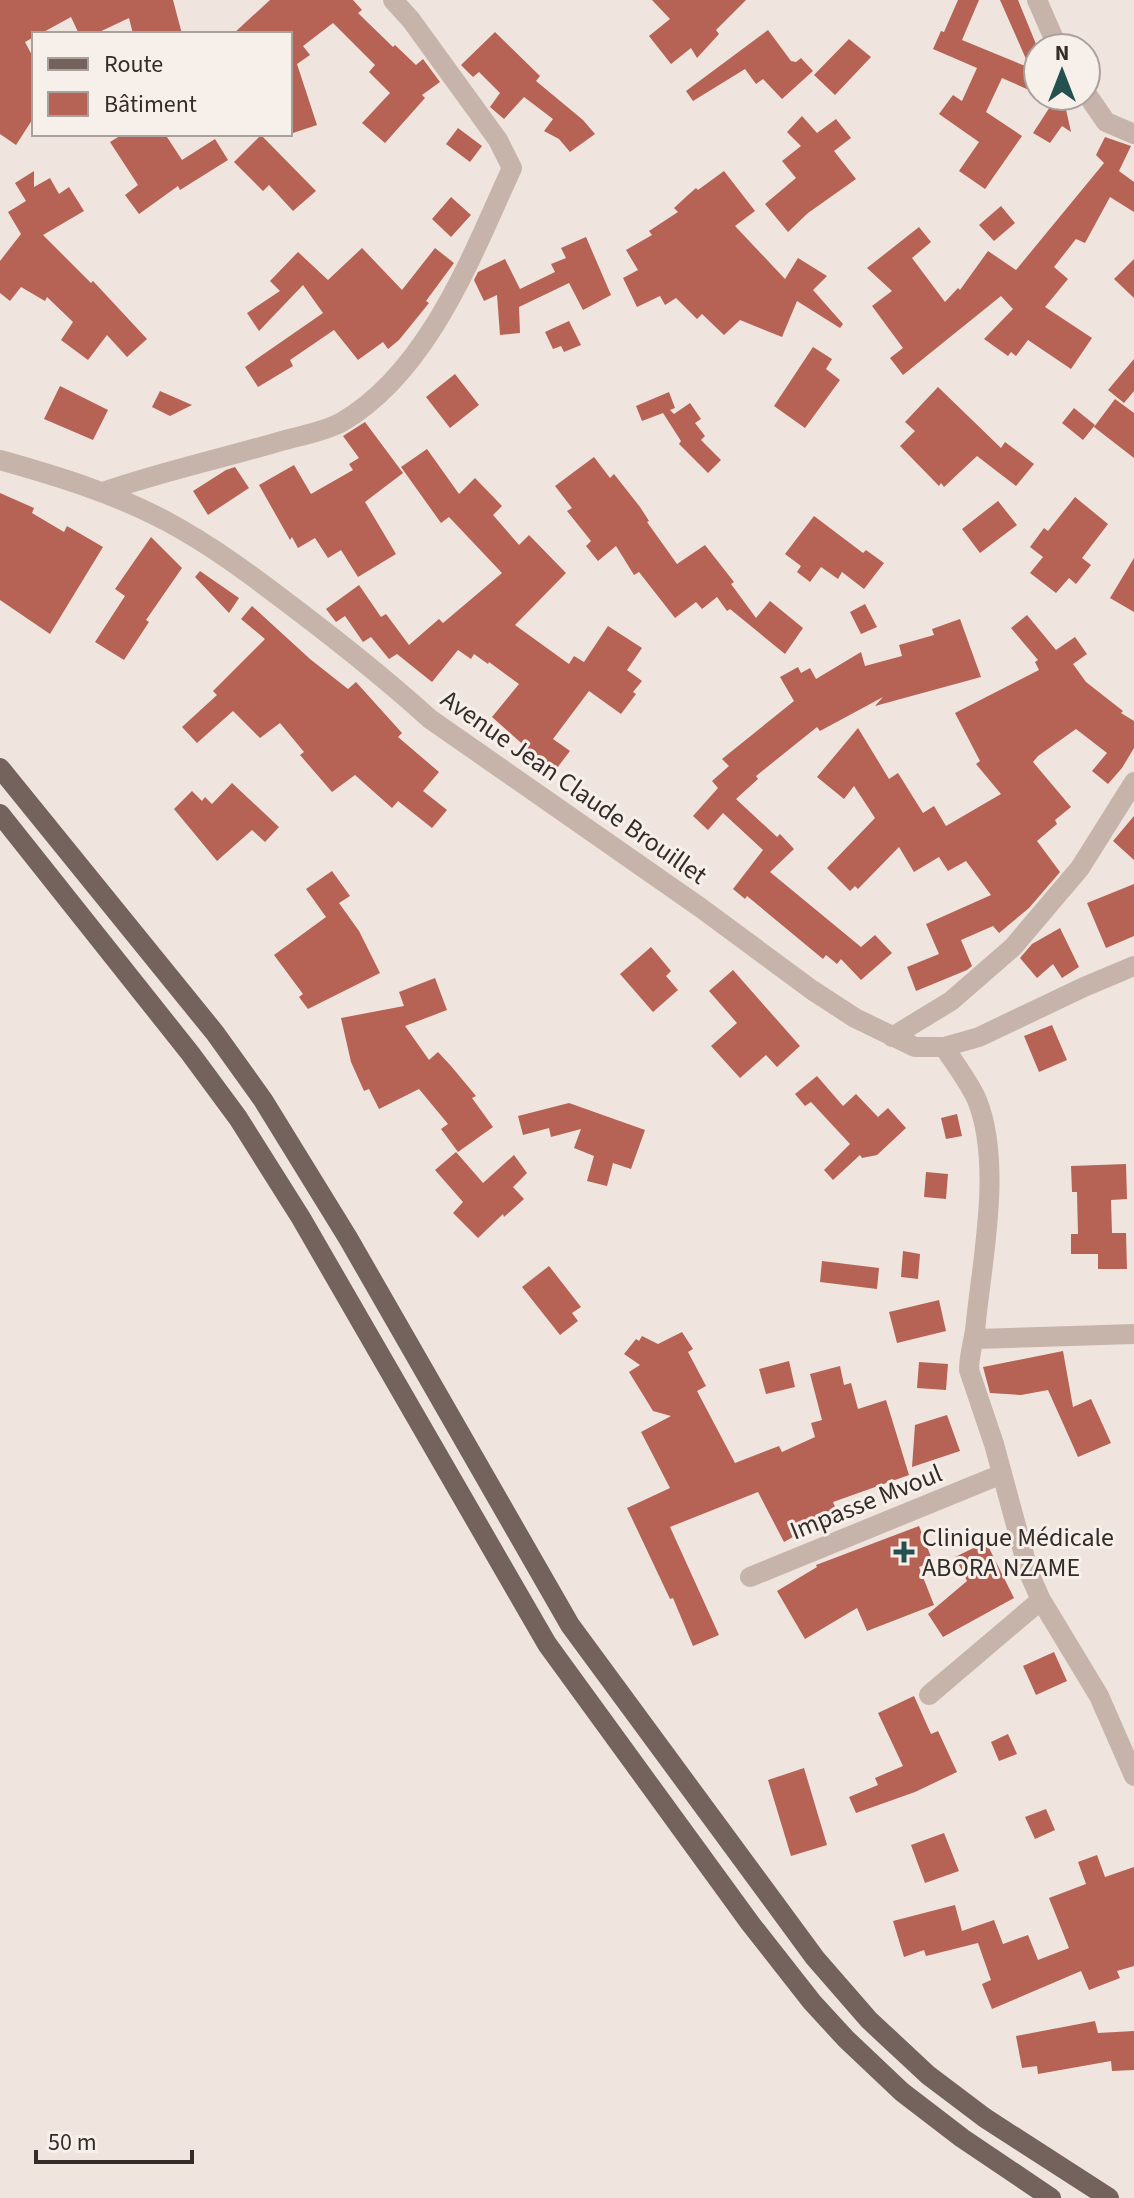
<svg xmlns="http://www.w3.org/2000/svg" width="1134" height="2198" viewBox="0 0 1134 2198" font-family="'Source Sans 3',sans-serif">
	<rect width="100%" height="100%" fill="#efe5de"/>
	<path fill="#b66254" d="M0,0h173l9,34h-49l-4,-16 -34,16h-16l-8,-17 -31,17h-6v3l-9,5 9,17v58l-18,28 -16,-11z
		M270,0h83l9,10 -4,3 35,34 2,-2 21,20 7,-6 17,23 -18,13 3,3 -40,45 -23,-20 28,-30 -21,-21 6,-7 -42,-42 -30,23 7,9 -13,9 20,61 -24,8 -3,-11v-88h-57z
		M652,0h94l-30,30 3,4 -22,24 -6,-10 -20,16 -22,-28 21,-17z
		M958,0h21l-17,40 68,28 -30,-68h18l20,49v45l-36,-16 -16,34 36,24 -37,53 -26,-18 20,-29 -40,-28 14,-19 9,6 15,-33 -44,-19 8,-18 3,1z
		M768,30l23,31 5,1 5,-4 12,13 -31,28 -19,-20 -7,5 -11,-15 -52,32 -7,-10z
		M495,32l45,44 -4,5 47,39 12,14 -25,18 -11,-13 -15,-8 9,-12 -29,-22 -20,22 -14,-12 10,-14 -21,-21 -6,5 -12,-12z
		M849,39l22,18 -36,38 -21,-20z
		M1057,96h6l8,36 -9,-6 -12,17 -17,-10z
		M802,116l15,17 19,-14 15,19 -17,13 22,28 -48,34 -20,19 -23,-28 31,-26 -14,-17 19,-15 -14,-14z
		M458,128l24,18 -12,16 -24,-18z
		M123,134h42l17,26 33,-21 13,21 -48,30 -2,-4 -39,28 -14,-19 13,-10 -28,-43z
		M261,135l55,56 -23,20 -24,-26 -6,6 -29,-29z
		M1105,137l26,9 -12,25 15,11v30l-24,-15 -25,46 -9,-4 -22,28 14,12 -23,28 47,31 -21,31 -43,-29 -12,16 -5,-4 -3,4 -24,-17 29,-30 -12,-13 -98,79 -13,-17 13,-10 -31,-42 20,-15 -25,-23 52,-41 12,15 -19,16 33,44 13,-14 2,2 28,-39 28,19 88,-107 -8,-8z
		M34,171v16l16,-9 9,16 10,-7 15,24 -41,24 48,48 2,-2 54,58 -20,18 -20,-22 -19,25 -27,-20 12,-18 -26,-25 -2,4 -24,-14 -11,14 -10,-8v-32l21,-27 -13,-22 18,-11 -11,-18z
		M724,171l31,40 -20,15 50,53 13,-21 29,18 -14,14 30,34 -3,4 -43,-27 -15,36 -42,-17 -16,15 -22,-21 -5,5 -21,-21 -11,7 -5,-9 -23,11 -14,-29 15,-8 -12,-20 26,-15 -3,-4 29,-19 -4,-4 14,-13 8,-7 2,2z
		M451,197l20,18 -20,22 -19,-18z
		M1001,206l14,17 -21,18 -15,-16z
		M586,237l25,58 -28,15 -14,-27 -50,24 1,26 -20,2 -3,-40 -13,6 -10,-21 4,-8 27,-13 15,30 35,-17 -4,-8 15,-6 -5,-10z
		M362,248l40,42 33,-42 19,15 -28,38 3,2 -30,37 -11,9 -5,-7 -25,18 -24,-30 -44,30 3,6 -35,21 -13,-20 78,-54 -20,-28 -44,46 -12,-18 33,-22 -10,-10 28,-29 30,28z
		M1134,259v39l-20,-19z
		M569,321l12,24 -17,7 -3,-6 -8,3 -8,-17z
		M813,347l19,12 -6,10 14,11 -35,48 -31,-22z
		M1134,359v32l-10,12 -16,-13z
		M455,374l24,31 -29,23 -24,-31z
		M60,386l48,24 -15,30 -49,-21z
		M938,387l63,61 4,-6 29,22 -18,22 -39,-30 -33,31 -3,-4 -2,3 -39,-40 15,-15 -10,-9z
		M160,391l32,14 -22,11 -18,-9z
		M669,392l6,16 -5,2 4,4 16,-11 11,16 -6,4 10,13 -4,4 20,20 -13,13 -29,-29 2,-3 -18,-28 -21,8 -6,-15z
		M1115,399l19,14v45l-40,-31z
		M1074,408l21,17 -12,15 -21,-17z
		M365,422l38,51 -38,29 31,52 -38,23 -17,-27 -13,8 -13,-20 -17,10 -6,-11 -2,3 -31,-55 35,-20 17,29 42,-24 -4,-6 10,-6 -16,-22z
		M427,449l32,45 16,-16 27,28 -9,9 26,30 10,-10 37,38 -51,52 54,39 5,-8 10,6 24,-36 34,22 -15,22 15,11 -9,11 3,2 -15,20 -32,-23 -36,48 17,12 -13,17 -29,-19 -36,-32 27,-33 -30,-22 -1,2 -14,-10 -3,5 -13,-9 -26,32 -35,-28 -8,5 -18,-22 -8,5 -18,-26 -9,6 -10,-13 33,-24 22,32 5,-3 23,31 30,-26 4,4 59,-50 -53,-56 -8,6 -40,-56z
		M594,457l16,21 4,-4 26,33 9,14 -2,1 30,42 28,-19 29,37 -3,2 25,34 14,-17 33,27 -18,26 -55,-45 -3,2 -10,-14 -15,12 -6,-7 -21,16 -36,-46 -5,3 -18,-29 -18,15 -12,-15 5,-5 -24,-30 5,-3 -17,-22z
		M235,467l14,21 -41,27 -15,-24 33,-21z
		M0,493l34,15 -2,5 32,19 3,-6 36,21 -53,87 -50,-34z
		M1075,497l33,27 -26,34 9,7 -15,19 -7,-6 -13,15 -26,-20 13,-16 -13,-10 14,-19 4,3z
		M998,501l19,24 -37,28 -18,-24z
		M814,516l49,37 3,-3 18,13 -20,26 -22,-17 -4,7 -17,-12 -11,15 -13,-10 4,-6 -16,-12z
		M151,537l31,31 -36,52 3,2 -25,38 -29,-18 30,-46 -10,-7z
		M1134,558v54l-24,-14z
		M200,571l39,27 -10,15 -34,-36z
		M865,604l12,23 -16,7 -11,-22z
		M252,606l58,53 38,30 8,-7 46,51 -4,4 41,35 -16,19 24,19 -15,18 -34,-27 -6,7 -37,-33 -23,17 -32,-37 4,-3 -24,-29 -20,15 -27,-27 -36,32 -15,-16 35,-32 -4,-4 52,-52 -24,-20z
		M1027,615l29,35 19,-13 12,17 -14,10 13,18 37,29 -2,2 13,8v27l-12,20 -14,16 -16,-13 15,-18 -31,-24 -38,27 -5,6 38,45 -16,13 2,4 -20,17 23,31 -31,36 -30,25 -6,-7 -32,14 11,26 -5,4 -51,21 -9,-24 32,-13 -13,-30 65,-29 -25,-34 -18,10 -9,-14 -25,15 -15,-25 -41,42 -3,-3 -5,5 -23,-23 48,-50 -21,-32 -10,13 -27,-22 41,-49 31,51 9,-6 25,40 11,-7 12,20 55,-32 -25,-30 4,-3 -25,-48 84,-43 -4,-8 3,-2 -27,-32z
		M960,619l21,58 -106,29 8,-9 -63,34 -3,-4 -61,49 2,3 -22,20 41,38 3,-3 14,15 -24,23 91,75 14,-12 17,18 -31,27 -20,-21 -4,5 -11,-9 -3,4 -76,-63 -2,3 -12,-10 30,-39 -40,-37 -15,17 -15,-14 25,-28 -6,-7 17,-15 -7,-7 72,-58 -14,-24 18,-10 3,6 9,-5 6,11 45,-27 4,14 37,-10 -3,-11 35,-10 -2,-6z
		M232,783l47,44 -14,15 -13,-12 -35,31 -43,-52 18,-18 10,10 3,-4 7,7z
		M1134,816v44l-21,-19z
		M332,871l18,25 -11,7 20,28 21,42 -72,36 -9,-12 4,-3 -29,-39 52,-38 -20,-28z
		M1134,884v52l-28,12 -19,-45z
		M1060,928l19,39 -17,11 -9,-14 -16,14 -17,-20 12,-14z
		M651,947l20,24 -5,5 12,14 -25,22 -33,-38z
		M733,970l67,76 -23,21 -11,-12 -26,23 -29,-32 26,-23 -28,-32z
		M435,978l12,32 -42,16 24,34 9,-8 13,14 25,30 -4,2 21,29 -35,25 -17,-23 7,-5 -29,-35 -40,20 -10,-20 -5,2 -13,-29 -10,-44 63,-12 -5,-14z
		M1052,1025l15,35 -28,12 -15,-36z
		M817,1076l26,30 13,-12 22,23 10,-9 18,20 -29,27 -15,3 -2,-3 -27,25 -9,-10 26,-26 -39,-42 -6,4 -10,-12z
		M569,1103l76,27 -14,39 -18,-6 -6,23 -20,-5 7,-25 -20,-8 7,-19 -30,8 -2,-9 -26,7 -5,-19z
		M957,1114l5,22 -16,3 -5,-21z
		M456,1152l27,31 31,-28 13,18 -14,14 11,12 -20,18 -1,-3 -25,24 -25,-25 10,-11 -28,-32z
		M1126,1164l1,35 -16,1 1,33h14l1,36h-29v-15h-27v-20h7l-1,-42h-5l-1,-26z
		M926,1172l22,2 -2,25 -22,-2z
		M903,1251l17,3 -2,25 -17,-2z
		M822,1261l57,7 -2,21 -57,-7z
		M549,1266l32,41 -9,6 6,8 -18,14 -38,-48z
		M939,1300l7,31 -49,12 -8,-31z
		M682,1332l11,17 -5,3 18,34 -9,5 38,72 44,-17 3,6 33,-15 -4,-14 11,-3 -12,-46 30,-8 4,19 7,-2 7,26 28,-9 23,75 -76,27 7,17 -39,18 -1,-4 -16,9 -26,-50 -88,35 49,108 -26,11 -20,-48 -3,1 -43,-91 43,-20 -29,-56 30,-16 -18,-5 -24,-39 11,-7 -16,-11 12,-15 3,2 3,-5 16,8z
		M1063,1351l10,56 18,-8 20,44 -33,14 -30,-67 -27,5 -31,-2 -7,-26z
		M789,1361l6,26 -29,7 -7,-25z
		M919,1362l29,2 -2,26 -29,-2z
		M947,1415l13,36 -48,16 3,-42z
		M919,1526l14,36 -14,5 15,38 -67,26 -10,-23 -52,31 -28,-48 40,-24 -1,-2z
		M986,1542l28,56 -71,39 -15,-23 39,-33 -12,-24z
		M1054,1652l13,29 -31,14 -13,-29z
		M914,1696l17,38 7,-3 19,41 -42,20 -59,21 -7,-16 29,-12 -3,-7 28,-12 -25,-53z
		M1008,1734l9,20 -18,7 -8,-19z
		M804,1768l23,77 -36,11 -23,-76z
		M1046,1809l9,21 -20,9 -10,-22z
		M944,1833l15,38 -34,12 -14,-38z
		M1097,1855l8,22 29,-10v99l-17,5 3,7 -31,12 -8,-19 -89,38 -10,-25 9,-4 -13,-37 -52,13 -2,-6 -20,7 -11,-36 62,-16 7,26 32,-11 9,24 25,-9 10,25 31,-12 -20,-50 37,-14 -8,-22z
		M1095,2021l3,12 36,-2v39l-22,1 -1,-10 -73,13 -1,-8 -15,2 -6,-32z"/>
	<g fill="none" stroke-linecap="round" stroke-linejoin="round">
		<path stroke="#c6b4ab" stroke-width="20" d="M1037,0l21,48
			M1086,93l20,29 28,12
			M0,460c57,16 113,33 166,61 47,25 89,57 131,89 46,35 90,70 133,109l271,189 111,82 43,28 60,29h29l35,-10 105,-50 50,-21
			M103,492c57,-20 117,-33 175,-50 20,-6 46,-10 64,-20 87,-51 130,-167 170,-254l-14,-28 -87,-120 -18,-20
			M892,1037l59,-36 62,-54 67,-79 54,-86
			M944,1047c11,17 25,35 33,53 25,62 6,156 -1,221 -1,17 -7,32 -7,49l25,74 35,129 12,27 58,96 35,80
			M975,1339l159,-5
			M750,1577l252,-103
			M929,1695l112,-95"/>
		<path stroke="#74625c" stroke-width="20" d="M0,768l215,265 48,67 85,138 222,387 245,333 54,62 59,55 57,43 124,80
			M0,814l190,239 48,65 63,100 246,426 203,279 62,79 34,37 56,53 60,46 89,60"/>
	</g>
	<path fill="#24514f" stroke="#f7efe9" stroke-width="3" d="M900 1540h8v8h8v8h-8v8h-8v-8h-8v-8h8z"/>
	<g text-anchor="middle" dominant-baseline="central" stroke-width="6" stroke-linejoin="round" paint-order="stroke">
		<g font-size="26" fill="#342c29" stroke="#f7efe9">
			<text transform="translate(574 787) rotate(35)">Avenue Jean Claude Brouillet</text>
			<text transform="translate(866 1502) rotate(-22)">Impasse Mvoul</text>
		</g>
		<g font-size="26" fill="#342c29" stroke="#f7efe9" text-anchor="start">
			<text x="922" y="1537">Clinique Médicale<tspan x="922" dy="30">ABORA NZAME</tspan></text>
		</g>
	</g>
	<rect x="32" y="32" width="260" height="104" fill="#f7efe9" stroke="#a9a19c" stroke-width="2"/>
	<rect x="48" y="58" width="40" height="12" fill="#74625c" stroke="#a9a19c" stroke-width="2"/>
	<text x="104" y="72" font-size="24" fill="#342c29">Route</text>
	<rect x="48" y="92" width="40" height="24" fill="#b66254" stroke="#a9a19c" stroke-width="2"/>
	<text x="104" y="112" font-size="24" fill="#342c29">Bâtiment</text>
	<g transform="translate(1062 72)"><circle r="38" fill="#f7efe9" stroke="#a9a19c" stroke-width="2"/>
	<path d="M0-6L14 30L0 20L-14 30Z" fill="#24514f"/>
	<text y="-12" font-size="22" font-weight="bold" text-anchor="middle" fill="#342c29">N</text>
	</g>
	<path d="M36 2150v12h156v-12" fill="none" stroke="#342c29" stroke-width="4"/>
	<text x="48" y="2150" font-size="24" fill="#342c29" stroke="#f7efe9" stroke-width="6" paint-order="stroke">50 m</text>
</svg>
